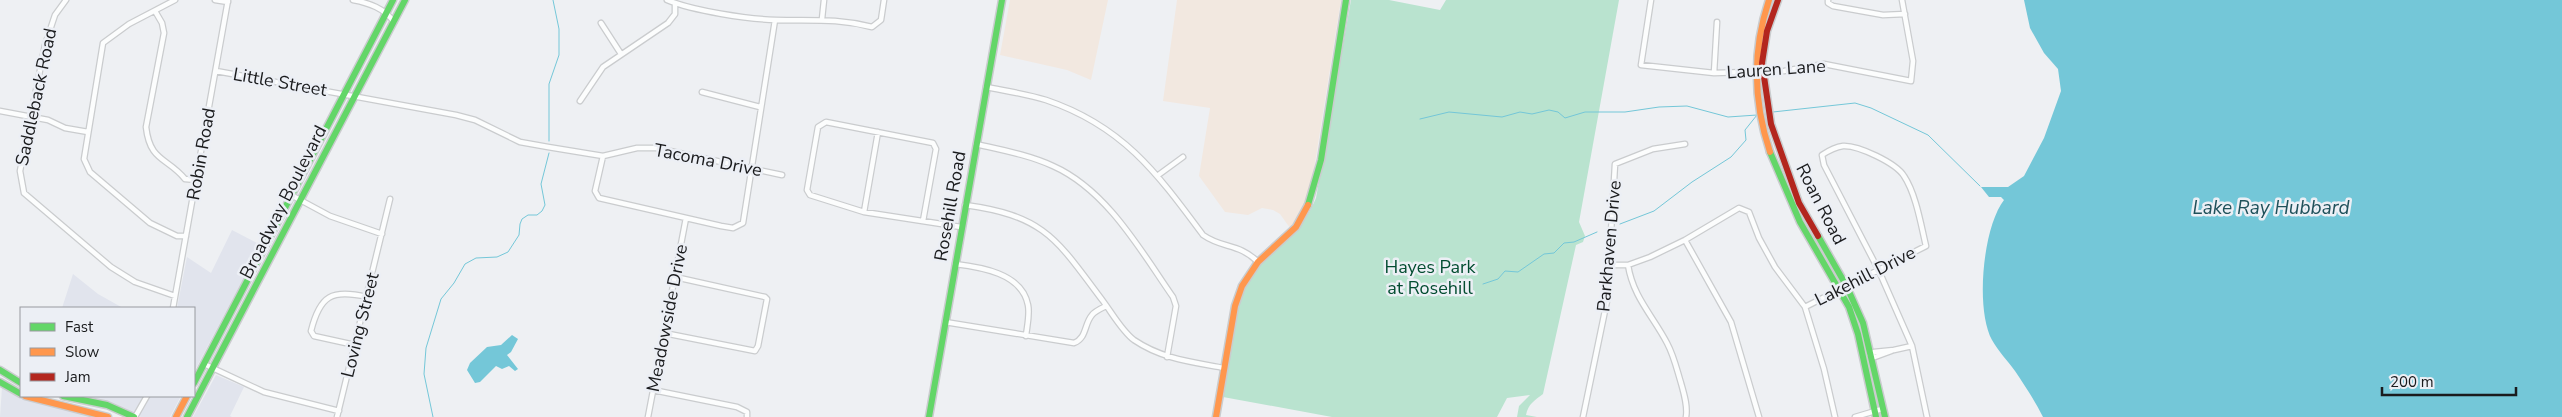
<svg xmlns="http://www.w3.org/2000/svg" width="2562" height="417" viewBox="0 0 2562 417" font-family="'Nunito Sans',sans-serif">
	<rect width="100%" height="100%" fill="#eef0f3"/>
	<path fill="#e1e4ed" d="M232,230l29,15 -67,127v-64h-17l10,-51 24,16z
		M73,274l25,20 25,14h-61z
		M216,375l28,12 -14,29 2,1h-39z
		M2,387l61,22 35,8h-98z
		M89,396h92l-11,21h-29z"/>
	<path fill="#f2e8e0" d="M1010,0h98l-17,80 -24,-10 -67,-15z
		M1177,0h164l-30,188 -7,20 -14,20 -10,-14 -7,-4 -11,-2 -14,7 -23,-3 -26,-36 11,-68 -47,-7z"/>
	<path fill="#b9e3cf" d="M1351,0h38l51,10 6,-10h173l-40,222 6,14 -2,6 -7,3 -33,149c-8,6 -15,10 -17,21l11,2h-20l2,-11 11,-11 -23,3 -10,19h-165l-109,-20c6,-38 8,-96 31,-127 23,-29 46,-33 62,-72z"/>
	<path fill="#74c7d8" d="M2024,0h538v417h-519c-8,-16 -18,-31 -28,-46 -7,-10 -17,-20 -23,-31 -17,-31 -9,-113 12,-140l-3,-3h-12l-8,-10h27l16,-11 20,-38 17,-47 -3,-22 -14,-16 -14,-25z
		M512,335l6,4 -7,13 -4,3 11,14 -3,2 -6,-5 -7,3 -6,-3 -16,16 -5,1 -8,-13 3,-7 17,-16 14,-2z"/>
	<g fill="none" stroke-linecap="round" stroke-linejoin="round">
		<path stroke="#74c7d8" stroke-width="1" d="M1773,112l82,-9 16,5 57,27 52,51
			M1420,119l29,-7 53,5 18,-5 12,2 17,-4 9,2 7,6 20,-6h40l34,-5 28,-1 41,11 29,-2
			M549,141v-57l10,-29v-26l-6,-29
			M1620,224l34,-13 38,-29 39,-25 15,-17 -1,-10 12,-15
			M1483,284l15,-5 7,-8 13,1 26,-18 10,-1 10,-10 10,-1 23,-10
			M433,417l-9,-43 2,-26 15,-49 13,-16 11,-19 11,-6 21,-1 11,-5 11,-17 1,-11 2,-5 6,-4h9l5,-4 3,-6 -4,-21 8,-31"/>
		<g stroke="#caccce" stroke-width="7">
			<path id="street" d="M66,0l-11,15 -10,30 -25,126 4,22 87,74 24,15 40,14
				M175,0l-46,24 -26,19 -19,116 6,13 60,51 27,13h9
				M215,0l13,2
				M353,0c16,3 31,8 41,22
				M667,0c27,11 80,19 109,20 36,1 60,-2 96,7l9,-7 3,-20
				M1651,0l-10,65 73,8 70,-2 40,-7 87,17 2,-20 -11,-61
				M1828,0v3l5,3 50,9 22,-1
				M155,11l7,12 2,10 -18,94c4,35 21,30 39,52l12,1
				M822,19l2,-19
				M601,23l20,31
				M216,71l240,44 19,5 45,22 28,5 55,9 34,-8h19l126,27
				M1714,73l3,-51
				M986,87c20,4 41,7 60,13 77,26 111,73 157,135 20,14 36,8 55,27
				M702,92l58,15
				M580,101l23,-34 65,-44 7,-9v-10
				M0,111l48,9 17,8 23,4
				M976,144c26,6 53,11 77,22 54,24 88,85 120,131l3,9 -9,51
				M603,156l-8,35 4,7 122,28 12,2 10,-5 32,-203
				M1157,176l26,-19
				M291,195l39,21 52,18
				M965,205c81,11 92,35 138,96 9,12 19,30 31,39 28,19 58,22 90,28
				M864,212l14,-80
				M923,221l13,-72 -3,-6 -107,-21 -8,5 -11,63 3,5 54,17 97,15
				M1685,240l46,82 28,95
				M955,264c25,3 67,9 73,41 2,10 -1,21 -2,31
				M1609,265h19l22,-8 35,-17 54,-32 10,4 10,26 16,29 30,40 19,62 11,48
				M1628,265c5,32 25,51 39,78 7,13 10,27 14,40 3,11 7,23 5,34
				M1805,307l121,-61c-5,-21 -10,-52 -22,-70 -8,-13 -46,-31 -61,-30 -8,1 -15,5 -21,9l2,10 55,106 33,75 15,71
				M173,308l55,-308
				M945,322l129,21c13,-5 10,-19 18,-28 3,-4 10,-7 14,-9
				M664,333l91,18 3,-5 9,-47 -2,-2 -90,-20
				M355,345l-41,-9 -3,-5c9,-36 21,-42 56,-34
				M1894,350l18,-4
				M1870,355l5,2 19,-7 -20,2 -4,3
				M204,364l60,28 75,19
				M653,390l84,17 10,5v5
				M135,417l12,-21
				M337,417l53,-218
				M648,417l38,-199
				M1583,417l24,-116 8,-137 38,-15 32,-5
				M1855,417l27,-8"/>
		</g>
		<g stroke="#caccce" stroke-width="9">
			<path id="fast" d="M1770,152l30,70 49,85 9,27 18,83
				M1308,205l13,-45 25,-160
				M1818,236l29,51 16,36 22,94
				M0,370l21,13
				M0,382l21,12
				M194,383l199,-383
				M63,396l44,9 27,12
				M187,417l218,-417
				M929,417l73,-417"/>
		</g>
		<g stroke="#caccce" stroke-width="9">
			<path id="slow" d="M1769,0c-17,51 -16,101 1,152
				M25,396l83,21
				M176,417l11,-21
				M1216,417l19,-111 7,-20 16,-24 38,-35 12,-22"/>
		</g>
		<g stroke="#caccce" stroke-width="9">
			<path id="jam" d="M1778,0l-11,31 -5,32 9,61 28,79 19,33"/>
		</g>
		<use href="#street" stroke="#fcfdfd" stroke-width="4.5"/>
		<use href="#fast" stroke="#63d668" stroke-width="6"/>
		<use href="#slow" stroke="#ff974d" stroke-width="6"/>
		<use href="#jam" stroke="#b3261e" stroke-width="6"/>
	</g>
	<g text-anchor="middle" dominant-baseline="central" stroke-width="5" stroke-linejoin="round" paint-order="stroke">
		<g font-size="18" fill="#1a1b1d" stroke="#eceff5">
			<text transform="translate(1776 69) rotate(-4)">Lauren Lane</text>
			<text transform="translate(280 82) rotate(10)">Little Street</text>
			<text transform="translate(36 97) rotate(-78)">Saddleback Road</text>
			<text transform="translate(201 154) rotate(-80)">Robin Road</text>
			<text transform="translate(708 160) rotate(11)">Tacoma Drive</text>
			<text transform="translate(283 202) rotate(-63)">Broadway Boulevard</text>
			<text transform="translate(1821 204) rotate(63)">Roan Road</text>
			<text transform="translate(950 206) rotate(-80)">Rosehill Road</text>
			<text transform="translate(1609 246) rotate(-85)">Parkhaven Drive</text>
			<text transform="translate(1865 276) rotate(-27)">Lakehill Drive</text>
			<text transform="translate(667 318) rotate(-79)">Meadowside Drive</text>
			<text transform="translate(360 325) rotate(-76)">Loving Street</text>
		</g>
		<g font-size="18" fill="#034d31" stroke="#eceff5">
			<text x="1430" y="267">Hayes Park<tspan x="1430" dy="21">at Rosehill</tspan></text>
		</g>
		<g font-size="19" font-style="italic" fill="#1e505a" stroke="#eceff5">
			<text x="2271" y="208">Lake Ray Hubbard</text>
		</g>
	</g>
	<rect x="20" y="307" width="175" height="90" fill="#eceff5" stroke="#989a9f"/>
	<rect x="30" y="323" width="25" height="8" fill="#63d668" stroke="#989a9f"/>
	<text x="65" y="332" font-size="15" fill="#1a1b1d">Fast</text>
	<rect x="30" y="348" width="25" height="8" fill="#ff974d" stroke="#989a9f"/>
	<text x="65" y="357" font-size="15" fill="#1a1b1d">Slow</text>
	<rect x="30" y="373" width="25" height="8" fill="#b3261e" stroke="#989a9f"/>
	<text x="65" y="382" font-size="15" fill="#1a1b1d">Jam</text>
	<path d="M2382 387v8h134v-8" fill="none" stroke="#1a1b1d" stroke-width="2.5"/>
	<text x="2390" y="387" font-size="15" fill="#1a1b1d" stroke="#eceff5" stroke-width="4" paint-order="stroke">200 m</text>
</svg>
